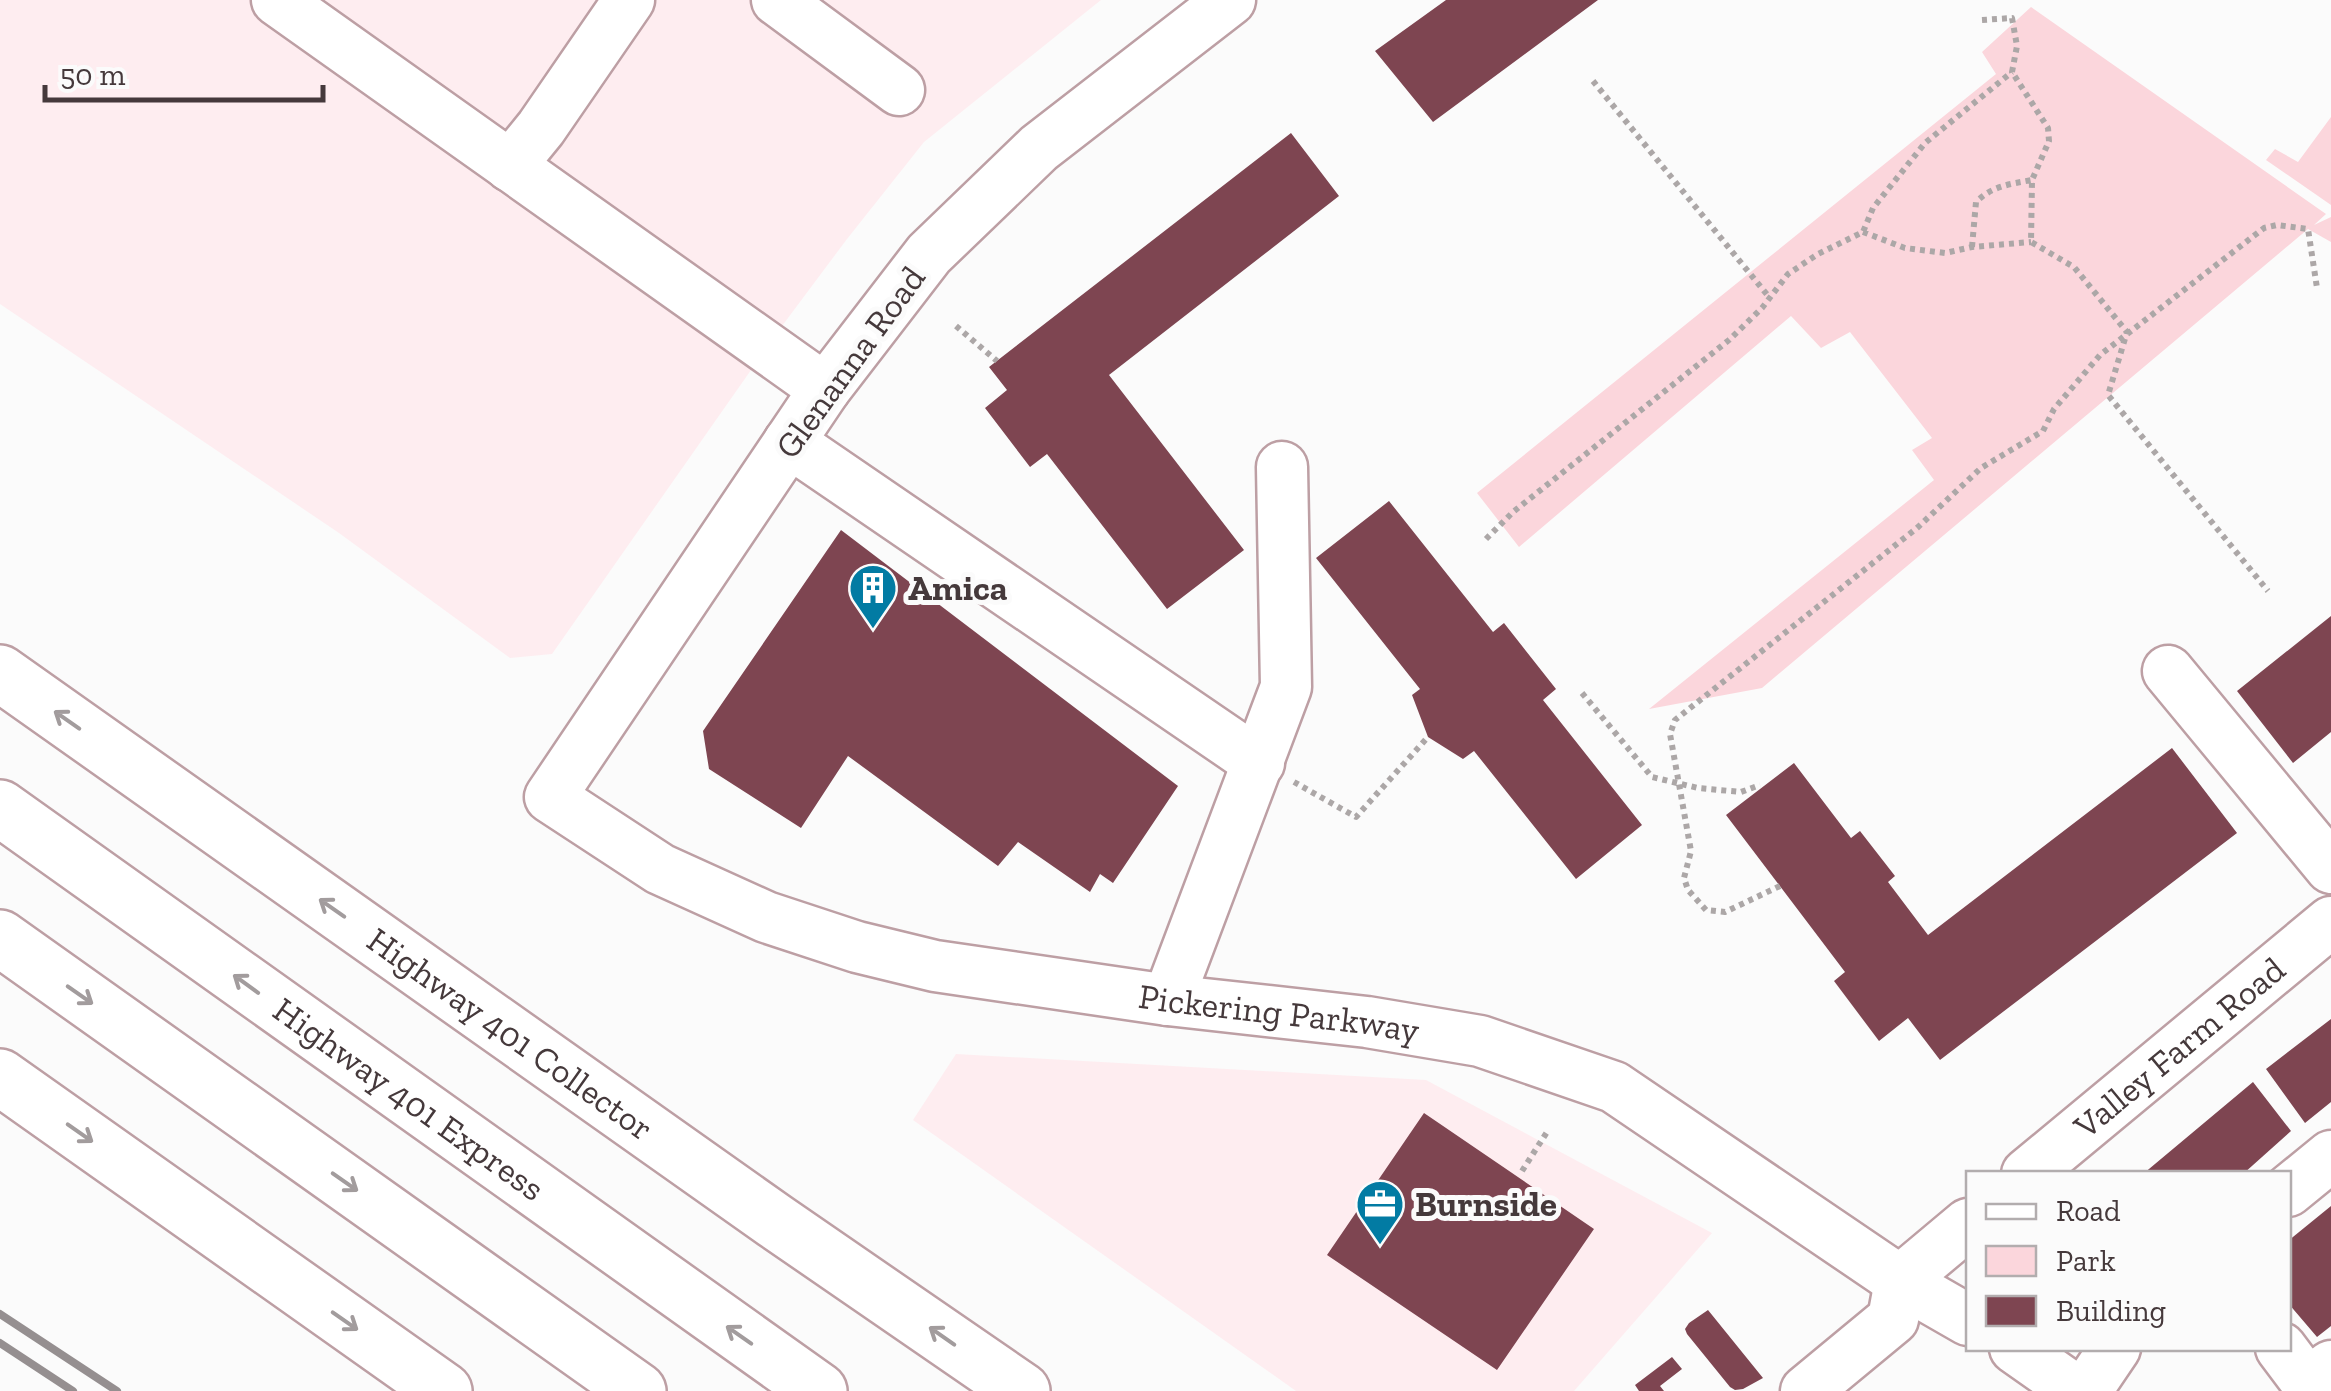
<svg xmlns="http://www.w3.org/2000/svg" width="2331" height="1391" viewBox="0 0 2331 1391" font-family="'Zilla Slab',serif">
	<rect width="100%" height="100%" fill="#fbfbfb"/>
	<path fill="#feedf0" d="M0,0h1101l-177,142 -77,97 -68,91 -227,324 -42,4 -171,-125 -339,-229z
		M956,1054l470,26 286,153 -138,158h-278l-383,-271z"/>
	<path fill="#fbd6dc" d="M2031,7l295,207 -12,11 17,-8v25l-23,-13 -546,459 -113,21 285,-229 -22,-30 20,-12 -82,-106 -29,16 -30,-32 -272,231 -42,-54 519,-419 -14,-22z
		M2331,117v88l-65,-45 9,-11 23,13z"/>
	<path fill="#7e4551" d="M1446,0h152l-165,122 -58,-71z
		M1291,133l48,63 -230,179 135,175 -77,59 -120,-155 -17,13 -45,-59 22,-18 -18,-23z
		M1389,501l104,131 11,-9 52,66 -13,11 99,125 -66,54 -102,-128 -11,8 -35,-22 -16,-42 8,-6 -104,-131z
		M841,530l337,256 -65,97 -13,-9 -10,18 -72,-50 -20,24 -150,-110 -47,72 -92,-59 -6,-38z
		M2331,616v116l-38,31 -56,-72z
		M2172,748l65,85 -297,227 -32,-42 -29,23 -45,-60 11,-9 -119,-157 68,-52 57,75 9,-7 35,45 -7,6 40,53z
		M2331,1019v83l-26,21 -39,-54z
		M2253,1082l38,49 -48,43h-100z
		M1424,1113l170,116 -97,141 -170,-115z
		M2331,1206v120l-14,11 -29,-34v-62z
		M1708,1310l55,68 -20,11 -8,1 -5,-3 -43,-53 -2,-5 4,-6z
		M1672,1357l10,12 -22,17 4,5h-25l-4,-6z"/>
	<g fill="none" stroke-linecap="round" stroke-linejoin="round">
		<g stroke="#bd9fa4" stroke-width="55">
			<g id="minor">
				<path d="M277,0l548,389"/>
				<path d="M777,0l122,90"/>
				<path id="s1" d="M1230,0l-191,148 -110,106 -104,135 -275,408 110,72 106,48 91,30 78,19 233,34 199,22 113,19 134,46 286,194 68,39"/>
				<path d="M510,166l31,-38 88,-128"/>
				<path d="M789,442l470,321"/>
				<path d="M2168,671l163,197"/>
				<path d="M1168,1000l118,-313 -4,-220"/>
				<path id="s2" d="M2027,1174l304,-252"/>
				<path d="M2288,1191l43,-35"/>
				<path d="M1900,1281l68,-57"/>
				<path d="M2015,1348l61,43"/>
				<path d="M2281,1348l27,36 23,-18"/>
				<path d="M1806,1391l87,-72 7,-38"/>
				<path d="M2086,1391l29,-43"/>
			</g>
		</g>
		<g stroke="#bd9fa4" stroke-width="60">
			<g id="highway">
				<path id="s3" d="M0,673l775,548 247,170"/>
				<path id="s4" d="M0,808l819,583"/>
				<path d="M0,938l638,453"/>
				<path d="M0,1077l444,314"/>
			</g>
		</g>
		<path stroke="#aca7a7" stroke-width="6" stroke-dasharray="5 5" stroke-linecap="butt" d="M1982,20l30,-2 5,28 -5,26 36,56 1,13 -17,39 -1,62 43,25 53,65 -19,63 160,196
			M1593,81l176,216
			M1863,232l42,16 40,5 27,-6 59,-5
			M1972,247l4,-45c16,-16 34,-18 56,-22
			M956,326l41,35
			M1486,539l27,-27 216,-172 33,-32 26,-34 30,-20 45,-22 10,-24 52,-65 87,-71
			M1582,693l70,84 46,11 43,4 19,-7
			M1294,782l62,35 72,-80
			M1780,886l-55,26 -19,-2 -18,-20 -4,-12 7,-27 -21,-117 5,-14 242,-192 64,-60 62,-37 11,-22 46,-54 164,-127 13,-3 31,4 9,59
			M1522,1171l25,-39"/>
		<use href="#minor" stroke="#fff" stroke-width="50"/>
		<use href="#highway" stroke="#fff" stroke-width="55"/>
		<path stroke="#958f90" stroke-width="8" d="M0,1314l117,77
			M0,1343l73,48"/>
	</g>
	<defs><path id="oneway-shaft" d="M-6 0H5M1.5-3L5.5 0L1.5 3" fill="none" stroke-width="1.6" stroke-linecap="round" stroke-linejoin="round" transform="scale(2.5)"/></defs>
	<g stroke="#a29c9d">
		<use href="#oneway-shaft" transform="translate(67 720) rotate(-145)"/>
		<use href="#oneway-shaft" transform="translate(332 908) rotate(-145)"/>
		<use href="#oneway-shaft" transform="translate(246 984) rotate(-144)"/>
		<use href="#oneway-shaft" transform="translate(80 995) rotate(35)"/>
		<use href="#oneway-shaft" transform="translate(80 1133) rotate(35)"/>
		<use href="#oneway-shaft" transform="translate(345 1182) rotate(35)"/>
		<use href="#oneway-shaft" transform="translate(345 1321) rotate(35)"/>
		<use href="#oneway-shaft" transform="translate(739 1335) rotate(-145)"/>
		<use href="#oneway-shaft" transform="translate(942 1336) rotate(-145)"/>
	</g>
	<defs>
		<g id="building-pin" transform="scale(2.5)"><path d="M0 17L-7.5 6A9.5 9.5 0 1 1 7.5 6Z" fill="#027ba3" stroke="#fbfbfb"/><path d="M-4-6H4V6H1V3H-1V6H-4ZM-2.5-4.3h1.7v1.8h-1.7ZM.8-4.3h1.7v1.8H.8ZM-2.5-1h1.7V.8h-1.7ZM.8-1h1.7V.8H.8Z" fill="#fff"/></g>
		<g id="office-pin" transform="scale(2.5)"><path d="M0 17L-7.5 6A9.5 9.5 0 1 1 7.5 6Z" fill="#027ba3" stroke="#fbfbfb"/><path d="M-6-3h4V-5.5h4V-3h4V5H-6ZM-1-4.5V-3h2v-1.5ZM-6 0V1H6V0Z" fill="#fff"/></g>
	</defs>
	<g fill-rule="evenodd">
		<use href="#building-pin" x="873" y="588"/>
		<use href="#office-pin" x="1380" y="1204"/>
	</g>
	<g text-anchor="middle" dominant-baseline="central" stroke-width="10" stroke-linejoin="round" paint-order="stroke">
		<g font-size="35" fill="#45393b" stroke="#fbfbfb">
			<text transform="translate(850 362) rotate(-54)">Glenanna Road</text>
			<text stroke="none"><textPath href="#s1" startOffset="1828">Pickering Parkway</textPath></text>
			<text stroke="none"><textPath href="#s3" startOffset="625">Highway 401 Collector</textPath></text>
			<text stroke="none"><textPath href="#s2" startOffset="198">Valley Farm Road</textPath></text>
			<text stroke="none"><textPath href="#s4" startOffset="502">Highway 401 Express</textPath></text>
		</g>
		<g font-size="35" font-weight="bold" fill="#45393b" stroke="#fbfbfb" text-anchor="start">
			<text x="908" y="588">Amica</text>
			<text x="1415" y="1204">Burnside</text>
		</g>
	</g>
	<rect x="1966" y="1171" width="325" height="180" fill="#fbfbfb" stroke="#b2adae" stroke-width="2.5"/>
	<rect x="1986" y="1204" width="50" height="15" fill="#ffffff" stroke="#b2adae" stroke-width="2.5"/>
	<text x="2056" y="1221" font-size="30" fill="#45393b">Road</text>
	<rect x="1986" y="1246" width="50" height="30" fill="#fbd6dc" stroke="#b2adae" stroke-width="2.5"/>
	<text x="2056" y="1271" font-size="30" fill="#45393b">Park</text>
	<rect x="1986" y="1296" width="50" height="30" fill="#7e4551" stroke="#b2adae" stroke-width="2.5"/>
	<text x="2056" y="1321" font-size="30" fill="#45393b">Building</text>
	<path d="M45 85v15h278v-15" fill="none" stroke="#45393b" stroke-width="5"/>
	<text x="60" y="85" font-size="30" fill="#45393b" stroke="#fbfbfb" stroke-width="8" paint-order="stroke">50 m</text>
</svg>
